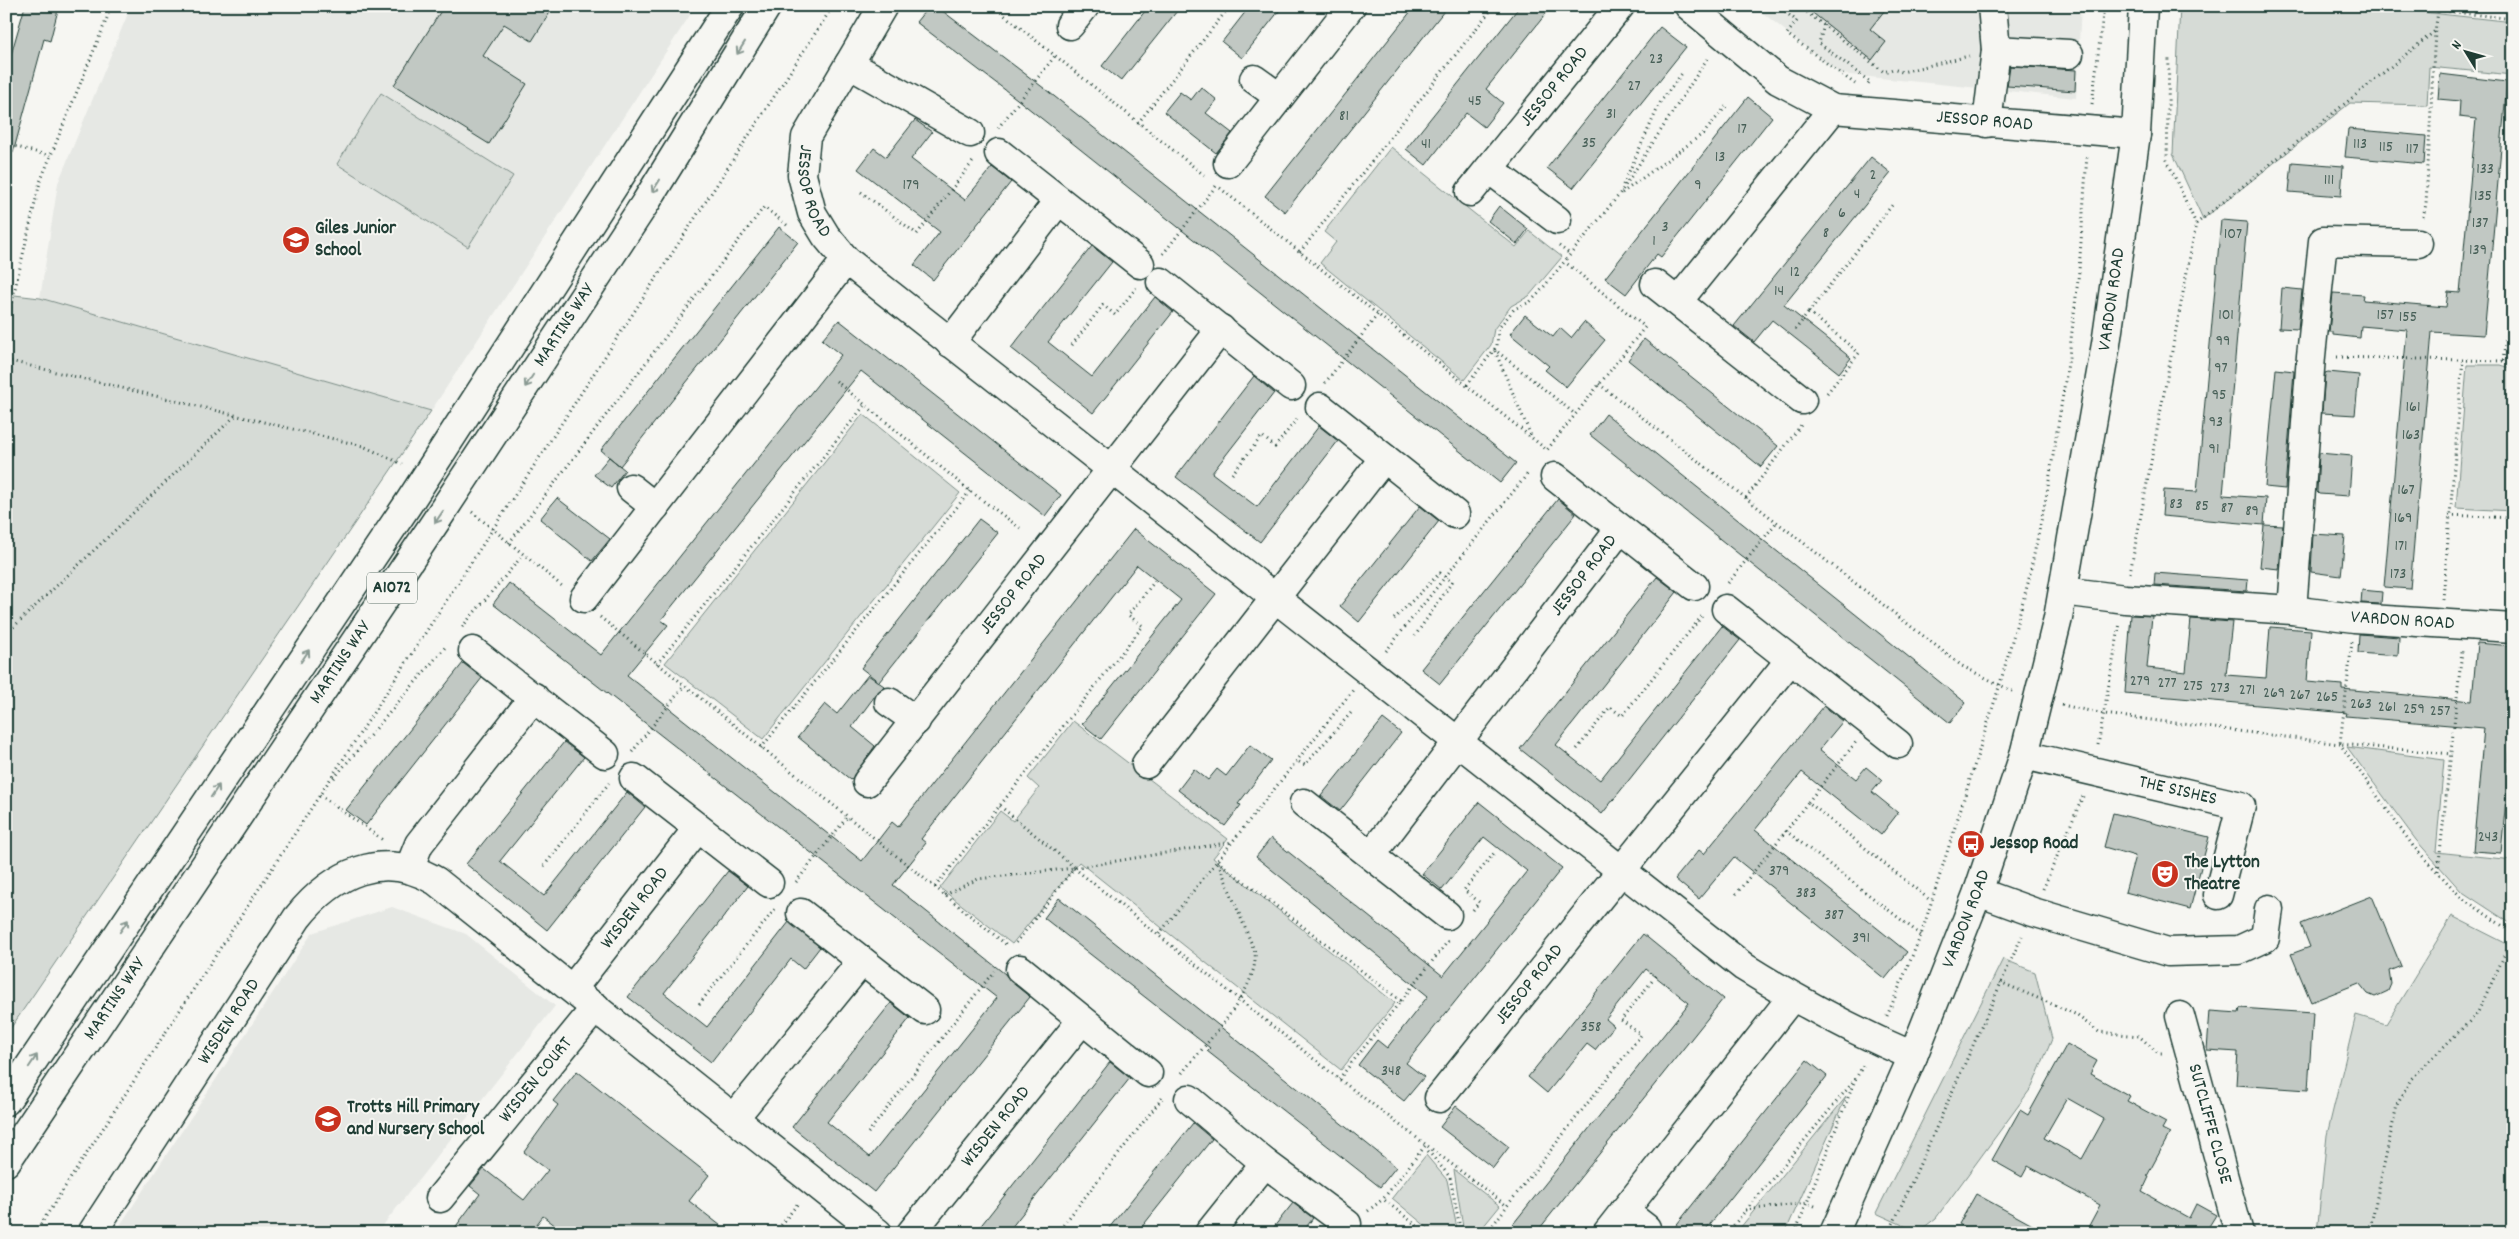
<svg xmlns="http://www.w3.org/2000/svg" width="2519" height="1239" viewBox="0 0 2519 1239" font-family="Dekko,sans-serif">
	<rect width="100%" height="100%" fill="#f6f6f2"/>
	<filter id="ink" filterUnits="userSpaceOnUse"><feTurbulence type="fractalNoise" baseFrequency=".02" numOctaves="2"/><feDisplacementMap in="SourceGraphic" scale="10" xChannelSelector="R" yChannelSelector="G"/><feConvolveMatrix kernelMatrix="1 2 1 2 8 2 1 2 1" color-interpolation-filters="sRGB"/></filter>
	<g filter="url(#ink)">
		<path fill="#e6e8e4" d="M131,6h565l-265,405 -391,-113 18,-115z
			M1754,6h327l-5,92 -236,-24z
			M392,907l74,27 89,72 -178,227h-262l197,-300z"/>
		<path fill="#d6dbd6" stroke="#7a8c85" d="M2180,6h187l146,16v53l-84,-8 -2,38 -77,-2 -147,116 -30,-65z
			M381,93l132,83 -45,71 -131,-83z
			M1391,147l125,100 13,-16 33,26 -33,39 -18,10 -17,23 -3,16 -27,35 -144,-117 16,-21 -12,-10z
			M6,294l34,4 391,113 -425,624z
			M2467,365h33l13,4v142l-57,-3z
			M863,414l97,79 -197,246 -98,-76z
			M1073,721l155,118 -15,19 182,145 -54,67 -262,-208 -67,82 -72,-56 60,-77 13,10 26,-33 -11,-10z
			M2347,747l97,13 -8,92 77,8v65l-52,-34 -45,-51z
			M2452,916l61,31v286h-196l10,-98 29,-120 30,9z
			M2003,959l32,13 17,67 -20,48 -96,131 -18,14 -42,-19z
			M1846,1097l-61,136h-49z
			M1426,1155l21,25 11,53h-24l-42,-35z
			M1454,1170l46,36 -22,27h-14z"/>
		<path fill="#c1c8c3" stroke="#1f3d34" fill-rule="evenodd" d="M25,6h34l-9,35 -6,-2 -31,114h-7v-81z
			M444,6h110l-22,35 -28,-17 -21,32 44,28 -38,60 -95,-59z
			M929,6h7l109,83 471,374 -16,20 -483,-384 -101,-77z
			M1149,6h32l-60,75 -19,-15z
			M1250,6h33l-41,52 -20,-16z
			M1415,6h33l-163,206 -20,-16z
			M1520,6h32l-66,83 17,14 -19,24 -18,-14 -40,52 -20,-16z
			M1804,6h84l-18,23 16,13 -14,18z
			M1660,27l26,20 -113,141 -26,-20z
			M2010,66l66,4 -1,21 -68,-5z
			M2440,74l67,8 -23,253 -52,-3 -22,257 -26,-2 23,-257 -46,-4 -1,12 -27,-3v-3h-4l4,-39 31,2 -1,5 83,7 2,-15 12,1 16,-174 -17,-2 1,-16 -22,-2z
			M1201,87l16,13 -11,13 26,20 -16,20 -52,-41 16,-20 11,8z
			M1748,97l24,20 -111,140 -4,-3 -31,40 -21,-16z
			M915,120l17,12 -21,27 54,41 27,-33 19,15 -78,98 -19,-15 26,-33 -82,-63 16,-21 12,9z
			M2348,129l78,7 -2,28 -79,-7z
			M1871,157l20,16 -107,132 67,53 -12,15 -67,-53 -18,22 -20,-16z
			M2292,162l51,4 -2,30 -52,-4z
			M1499,206l29,23 -11,15 -29,-23z
			M2221,220l26,2 -24,273 43,3 -2,27 -102,-9 2,-26 33,2z
			M779,227l19,15 -178,224 -19,-16z
			M1092,246l20,16 -64,80 44,35 63,-80 18,15 -80,101 -82,-65z
			M2282,288l20,2 -4,39 -19,-1z
			M1525,315l28,22 7,-9 11,10 13,-16 21,18 -39,47 -21,-17 4,-4 -39,-32z
			M839,320l222,175 -16,21 -184,-145 -200,249 7,5 -41,50 235,186 30,-39 6,5 236,-298 82,65 -115,145 -19,-15 99,-124 -44,-35 -216,274 5,4 -33,42 112,89 5,7 20,16 -156,195 -82,-65 99,-124 19,15 -83,104 43,35 127,-159 -504,-394 16,-21 92,72 240,-300 -19,-15z
			M1644,339l134,107 -17,21 -133,-107z
			M2276,369l18,2 -9,118 -20,-2z
			M2328,372l31,3 -4,40 -33,-2 3,-40z
			M1254,376l20,17 -62,80 45,34 62,-81 19,15 -78,101 -84,-65z
			M1606,414l360,289 -16,20 -360,-288z
			M2319,453l33,3 -3,40 -30,-2 -2,-2z
			M609,457l16,13 -14,18 -17,-13z
			M557,498l53,41 -18,22 -52,-42z
			M1558,499l18,15 -136,170 -19,-15z
			M1420,506l19,15 -80,101 -19,-16z
			M979,519l19,14 -119,149 -18,-14z
			M2264,525l19,1 -4,43 -19,-2z
			M2313,534l32,2 -4,40 -30,-4z
			M2155,573l93,7 -1,11 -93,-6z
			M1657,577l20,15 -121,153 44,35 122,-154 18,14 -138,174 -82,-65z
			M2362,590l20,2 -1,12 -20,-1z
			M2131,615l21,1 -5,52 39,4 5,-53 41,3 -6,53 40,3 4,-51 41,3 -4,52 35,3v4l130,12 5,-58 36,3v76l-12,131 -28,-2 11,-123 -138,-12 1,-3 -222,-20z
			M2359,634l40,3 -1,19 -40,-3z
			M463,663l19,15 -116,147 -20,-15z
			M868,675l16,11 -7,7 -25,34 23,19 -24,34 -53,-43 27,-33 12,10z
			M1824,706l19,15 -24,29 37,29 10,-12 16,13 -10,12 26,21 -17,22 -79,-63 -47,58 152,122 -22,27 -151,-122 -35,42 -24,-20 24,-29 5,4z
			M1383,719l18,14 -61,78 -19,-15z
			M564,742l20,15 -84,104 44,35 83,-104 18,15 -98,123 -81,-66z
			M1250,745l21,16 -33,43 3,1 -16,21 -47,-36 16,-21 14,11 9,-11 9,7z
			M1479,802l83,66 -156,195 18,14 -20,24 -46,-36 19,-25 10,8 41,-52 -172,-139 15,-19 172,138 84,-105 -43,-34 -42,53 -20,-16z
			M2113,813l96,24 -19,72 -65,-17 10,-36 -31,-9z
			M728,871l20,15 -84,107 43,34 82,-105 31,25 -17,22 -12,-10 -80,103 -83,-65z
			M2372,896l29,70 -12,5 2,13 -3,7 -13,6 -7,-3 -9,-11 -48,19 -20,-48 19,-7 -9,-23z
			M1059,898l337,269 -16,20 -173,-136 3,-3 -166,-130z
			M1643,934l80,65 -187,234h-30l183,-230 -43,-34 -40,50 8,7 -19,24 -8,-6 -40,49 -19,-16z
			M2240,1008l73,5 -5,77 -72,-5 2,-33 -31,-2 3,-39 29,2z
			M2067,1044l30,17 -7,13 40,22 -3,5 39,21 -4,7 8,4 -23,43 2,1 -7,15 47,26 7,-14 20,11 -8,13 8,5h-131l15,-28 -72,-39 -6,11 -30,-17 28,-50 8,5zM2067,1098l37,21 -22,40 -38,-21z
			M1807,1060l20,16 -19,25 -105,132h-33z
			M1110,1062l20,16 -123,155h-32z
			M577,1071l132,104 -20,26 41,32h-165l-22,-17 -13,17h-79l29,-39 -10,-8 14,-17 40,31 24,-30 -24,-18 34,-47 -5,-4z
			M1456,1106l53,41 -16,21 -53,-41z
			M1193,1123l19,16 -75,94h-32z
			M1976,1194l71,39h-73l-15,-9z
			M1293,1203l20,15 -11,15h-33z"/>
		<g fill="none" stroke-linecap="round" stroke-linejoin="round">
			<g stroke="#1f3d34" stroke-width="31">
				<g id="minor">
					<path id="s1" d="M883,6l-77,131 -4,38 10,38 14,23 20,24 898,707c54,34 110,64 169,89"/>
					<path id="s2" d="M1689,6l89,74 55,29 303,25"/>
					<path d="M1070,25l15,-19"/>
					<path d="M1996,50l73,4"/>
					<path d="M849,64l121,69"/>
					<path d="M1254,79l25,18"/>
					<path d="M1987,123l9,-73 -4,-44"/>
					<path d="M999,153l141,111"/>
					<path d="M1228,163l123,-157"/>
					<path d="M1489,169l68,51"/>
					<path id="s3" d="M1470,192l150,-186"/>
					<path d="M1161,282l130,104"/>
					<path d="M1655,284l147,116"/>
					<path d="M1678,301l155,-192"/>
					<path d="M950,343l108,-142"/>
					<path d="M1320,407l135,107"/>
					<path d="M1555,477l139,109"/>
					<path d="M631,488l24,19"/>
					<path id="s4" d="M2063,591l62,8 167,11 62,8 159,10"/>
					<path d="M584,598l262,-338"/>
					<path d="M1726,609l172,135"/>
					<path d="M2292,610l19,-254 12,-115 95,2"/>
					<path d="M473,651l132,103"/>
					<path d="M889,702l27,19"/>
					<path id="s5" d="M2024,755l217,51 -23,89"/>
					<path d="M1146,764l238,-306"/>
					<path d="M634,778l135,105"/>
					<path id="s6" d="M867,782l354,-453"/>
					<path d="M1304,803l143,112"/>
					<path id="s7" d="M1372,854l248,-325"/>
					<path d="M409,869l10,-25 115,-147"/>
					<path d="M1978,892l55,20 135,40 71,-2 26,-12 4,-29"/>
					<path d="M801,913l124,97"/>
					<path d="M1020,969l128,104"/>
					<path id="s8" d="M573,988l124,-159"/>
					<path id="s9" d="M2180,1016l59,217"/>
					<path id="s10" d="M1439,1098l351,-438"/>
					<path d="M1189,1099l76,64 82,61"/>
					<path d="M735,1117l127,-156"/>
					<path id="s11" d="M440,1198l156,-191"/>
					<path d="M1624,1211l22,17"/>
					<path id="s12" d="M92,1233l205,-315c36,-45 85,-69 139,-37l442,352"/>
					<path id="s13" d="M911,1233l171,-213"/>
					<path d="M1209,1233l56,-70"/>
					<path d="M1607,1233l185,-236"/>
					<path id="s14" d="M1834,1233l79,-177 65,-164 46,-137 34,-137 48,-274 30,-210 7,-128"/>
				</g>
			</g>
			<g stroke="#1f3d34" stroke-width="31">
				<g id="major">
					<path d="M6,1101l402,-597 322,-498"/>
					<path id="s15" d="M6,1162l432,-644 208,-316 121,-196"/>
				</g>
			</g>
			<path stroke="#1f3d34" stroke-width="3" stroke-dasharray="1 4" stroke-linecap="butt" d="M993,6l211,169
				M1777,6l20,15 -10,13 68,50
				M1799,6l85,66 9,-3 9,3 67,-16
				M2404,6l109,13
				M1743,11l3,-5
				M1824,25l-5,18 51,39 -3,4
				M2092,104l12,-98
				M1138,123l92,-117
				M998,128l57,-72
				M6,144l44,12
				M1623,185l38,-84 22,-29
				M1220,188l327,262 98,-123 -80,-65
				M861,192l56,42 58,-75
				M1622,193l82,-60 24,-29
				M2423,217l3,-13 9,-173 4,-25
				M2196,224l239,-193
				M1559,246l11,8
				M1300,252l194,-246
				M1163,254l53,-68
				M6,327l34,-145 72,-176
				M1795,330l14,-18
				M1072,345l31,-40 12,10 21,-27
				M1494,349l81,65
				M1495,351l37,87
				M2337,357l166,4 10,2
				M6,360l357,86 39,18
				M2503,361l10,-80
				M836,381l134,110 50,37
				M1325,383l53,-69
				M1599,384l363,282 52,26
				M1467,385l30,-39 1,-17 16,-20 16,-7 8,-8 81,-99 90,-139
				M1827,393l32,-40 -50,-41 84,-108
				M1232,474l30,-38 13,11 22,-28
				M1746,498l55,-73
				M472,512l90,74
				M2449,515l64,3
				M509,543l255,-336 24,19
				M2130,573l66,-349 -29,-64 2,-103
				M1728,583l48,-60
				M2443,599l20,-239
				M600,617l408,329
				M1394,619l46,-46 12,9 -37,54
				M462,627l61,-72
				M6,634l229,-218
				M2352,642l-12,102 112,10
				M1386,651l143,-179
				M657,664l207,-258
				M2062,705l42,9 236,30 73,102 49,52 51,35
				M2098,745l22,-122
				M761,748l209,-257
				M1577,749l33,-42 12,9 80,-100
				M632,752l52,-66
				M1299,762l6,3 46,-52
				M334,778l113,-133
				M320,795l63,45
				M1808,802l48,-60
				M1000,806l74,61
				M1217,861l184,140
				M544,866l65,-83
				M2438,871l24,-220
				M796,882l52,-66
				M935,887l208,-261 -15,-11 27,-34
				M2043,889l41,-95
				M1736,894l50,-63
				M945,895l33,-16 96,-11 158,-26
				M1473,910l6,-8 -15,-12 31,-38
				M1159,934l194,-244
				M1921,935l-135,-104 22,-29 123,99
				M1016,943l58,-75 265,211 168,127 134,-171 -20,-15 31,-39
				M2000,982l75,32 24,18 40,4 19,17h5
				M699,1004l76,-95
				M1887,1016l34,-81 79,-251 28,-101 19,-90 22,-136 10,-86 8,-116
				M1182,1073c24,-30 77,-83 73,-121l-38,-92
				M1339,1079l110,-139
				M868,1133l126,-162
				M1425,1146l-42,53 43,34
				M1428,1151l22,26 11,56
				M1745,1210l63,-7 9,4
				M1368,1211l15,-12
				M1865,1226l18,7
				M35,1233l798,-1227
				M775,1233l24,-31
				M1057,1233l106,-136
				M1487,1233l20,-27
				M1727,1233l126,-151
				M1795,1233l60,-153 10,-18
				M1889,1233l133,-297
				M2362,1233l9,-9 26,-119 14,-26 66,-65 36,-77"/>
			<use href="#minor" stroke="#f6f6f2" stroke-width="28"/>
			<use href="#major" stroke="#f6f6f2" stroke-width="28"/>
		</g>
		<defs><path id="oneway-shaft" d="M-6 0H5M1.5-3L5.5 0L1.5 3" fill="none" stroke-width="1.6" stroke-linecap="round" stroke-linejoin="round" transform="scale(1.25)"/></defs>
		<g stroke="#8a9a93">
			<use href="#oneway-shaft" transform="translate(741 48) rotate(122)"/>
			<use href="#oneway-shaft" transform="translate(656 186) rotate(122)"/>
			<use href="#oneway-shaft" transform="translate(529 381) rotate(123)"/>
			<use href="#oneway-shaft" transform="translate(439 517) rotate(124)"/>
			<use href="#oneway-shaft" transform="translate(305 656) rotate(-56)"/>
			<use href="#oneway-shaft" transform="translate(215 791) rotate(-56)"/>
			<use href="#oneway-shaft" transform="translate(124 926) rotate(-56)"/>
			<use href="#oneway-shaft" transform="translate(33 1061) rotate(-56)"/>
		</g>
	</g>
	<defs>
		<g id="school-disc" transform="scale(1.4375)"><circle r="9.5" fill="#c8321e" stroke="#f6f6f2"/><path d="M0-5L7-2L0 1L-7-2ZM-4 1L0 2.5L4 1V4Q0 6-4 4Z" fill="#fff"/></g>
		<g id="bus-disc" transform="scale(1.4375)"><circle r="9.5" fill="#c8321e" stroke="#f6f6f2"/><path d="M-5-6H5V4H4V6H2V4H-2V6H-4V4H-5ZM-3.5-4V0h7V-4ZM-3.5 1.2v1.5H-2V1.2ZM2 1.2v1.5H3.5V1.2Z" fill="#fff"/></g>
		<g id="theatre-disc" transform="scale(1.4375)"><circle r="9.5" fill="#c8321e" stroke="#f6f6f2"/><path d="M-5-5.5Q0-4 5-5.5V0Q5 5 0 6Q-5 5-5 0ZM-3.3-2.5H-1v1.5H-3.3ZM1-2.5H3.3v1.5H1ZM-2.8 1Q0 5.5 2.8 1Z" fill="#fff"/></g>
	</defs>
	<g fill-rule="evenodd">
		<use href="#school-disc" x="296" y="240"/>
		<use href="#bus-disc" x="1971" y="844"/>
		<use href="#theatre-disc" x="2165" y="874"/>
		<use href="#school-disc" x="328" y="1119"/>
	</g>
	<g text-anchor="middle" dominant-baseline="central" stroke-width="4" stroke-linejoin="round" paint-order="stroke">
		<g font-size="16" fill="#486058">
			<text x="1656" y="59">23</text>
			<text x="1634" y="86">27</text>
			<text x="1475" y="101">45</text>
			<text x="1611" y="114">31</text>
			<text x="1344" y="116">81</text>
			<text x="1742" y="129">17</text>
			<text x="1589" y="143">35</text>
			<text x="1426" y="144">41</text>
			<text x="2360" y="144">113</text>
			<text x="2386" y="147">115</text>
			<text x="2412" y="149">117</text>
			<text x="1720" y="157">13</text>
			<text x="2485" y="169">133</text>
			<text x="1873" y="175">2</text>
			<text x="2329" y="180">111</text>
			<text x="911" y="185">179</text>
			<text x="1698" y="185">9</text>
			<text x="1857" y="194">4</text>
			<text x="2483" y="196">135</text>
			<text x="1842" y="213">6</text>
			<text x="2480" y="223">137</text>
			<text x="1665" y="227">3</text>
			<text x="1826" y="233">8</text>
			<text x="2233" y="234">107</text>
			<text x="1654" y="241">1</text>
			<text x="2478" y="250">139</text>
			<text x="1795" y="272">12</text>
			<text x="1779" y="291">14</text>
			<text x="2226" y="315">101</text>
			<text x="2385" y="315">157</text>
			<text x="2408" y="317">155</text>
			<text x="2223" y="341">99</text>
			<text x="2221" y="368">97</text>
			<text x="2219" y="395">95</text>
			<text x="2413" y="407">161</text>
			<text x="2216" y="422">93</text>
			<text x="2411" y="435">163</text>
			<text x="2214" y="449">91</text>
			<text x="2406" y="490">167</text>
			<text x="2176" y="504">83</text>
			<text x="2202" y="506">85</text>
			<text x="2227" y="508">87</text>
			<text x="2252" y="511">89</text>
			<text x="2403" y="518">169</text>
			<text x="2401" y="546">171</text>
			<text x="2398" y="574">173</text>
			<text x="2140" y="681">279</text>
			<text x="2167" y="683">277</text>
			<text x="2193" y="686">275</text>
			<text x="2220" y="688">273</text>
			<text x="2247" y="690">271</text>
			<text x="2274" y="693">269</text>
			<text x="2300" y="695">267</text>
			<text x="2327" y="697">265</text>
			<text x="2361" y="704">263</text>
			<text x="2387" y="707">261</text>
			<text x="2414" y="709">259</text>
			<text x="2440" y="711">257</text>
			<text x="2488" y="837">243</text>
			<text x="1779" y="871">379</text>
			<text x="1806" y="893">383</text>
			<text x="1834" y="915">387</text>
			<text x="1861" y="938">391</text>
			<text x="1591" y="1027">358</text>
			<text x="1391" y="1071">348</text>
		</g>
		<rect fill="#f6f6f2" stroke="#60746d" stroke-width="1" x="367" y="572.5" width="50" height="31" rx="4"/>
		<g font-size="18" font-weight="bold" fill="#1f3d34">
			<text x="392" y="588">A1072</text>
		</g>
		<g font-size="19" fill="#1f3d34" stroke="#f6f6f2">
			<text stroke="none"><textPath href="#s3" startOffset="135">JESSOP ROAD</textPath></text>
			<text stroke="none"><textPath href="#s2" startOffset="330">JESSOP ROAD</textPath></text>
			<text stroke="none"><textPath href="#s1" startOffset="208">JESSOP ROAD</textPath></text>
			<text stroke="none"><textPath href="#s14" startOffset="979">VARDON ROAD</textPath></text>
			<text stroke="none"><textPath href="#s15" startOffset="1006">MARTINS WAY</textPath></text>
			<text stroke="none"><textPath href="#s7" startOffset="350">JESSOP ROAD</textPath></text>
			<text stroke="none"><textPath href="#s6" startOffset="238">JESSOP ROAD</textPath></text>
			<text stroke="none"><textPath href="#s4" startOffset="341">VARDON ROAD</textPath></text>
			<text stroke="none"><textPath href="#s15" startOffset="601">MARTINS WAY</textPath></text>
			<text stroke="none"><textPath href="#s5" startOffset="158">THE SISHES</textPath></text>
			<text stroke="none"><textPath href="#s8" startOffset="101">WISDEN ROAD</textPath></text>
			<text stroke="none"><textPath href="#s14" startOffset="341">VARDON ROAD</textPath></text>
			<text stroke="none"><textPath href="#s10" startOffset="145">JESSOP ROAD</textPath></text>
			<text stroke="none"><textPath href="#s15" startOffset="196">MARTINS WAY</textPath></text>
			<text stroke="none"><textPath href="#s12" startOffset="252">WISDEN ROAD</textPath></text>
			<text stroke="none"><textPath href="#s11" startOffset="152">WISDEN COURT</textPath></text>
			<text stroke="none"><textPath href="#s9" startOffset="112">SUTCLIFFE CLOSE</textPath></text>
			<text stroke="none"><textPath href="#s13" startOffset="136">WISDEN ROAD</textPath></text>
		</g>
		<g font-size="19" font-weight="bold" fill="#1f3d34" stroke="#f6f6f2" text-anchor="start">
			<text x="315" y="229">Giles Junior<tspan x="315" dy="22">School</tspan></text>
			<text x="1990" y="844">Jessop Road</text>
			<text x="2184" y="863">The Lytton<tspan x="2184" dy="22">Theatre</tspan></text>
			<text x="347" y="1108">Trotts Hill Primary<tspan x="347" dy="22">and Nursery School</tspan></text>
		</g>
	</g>
	<rect width="2519" height="1239" fill="none" stroke="#f6f6f2" stroke-width="25"/>
	<rect x="12" y="12" width="2494" height="1214" fill="none" stroke="#1f3d34" stroke-width="2" filter="url(#ink)"/>
	<g transform="translate(2466 52) rotate(307)" stroke="#f6f6f2" stroke-width="4" paint-order="stroke">
	<path d="M0-4L9 19L0 12L-9 19Z" fill="#1f3d34"/>
	<text y="-8" font-size="14" font-weight="bold" text-anchor="middle" fill="#1f3d34">N</text>
	</g>
</svg>
